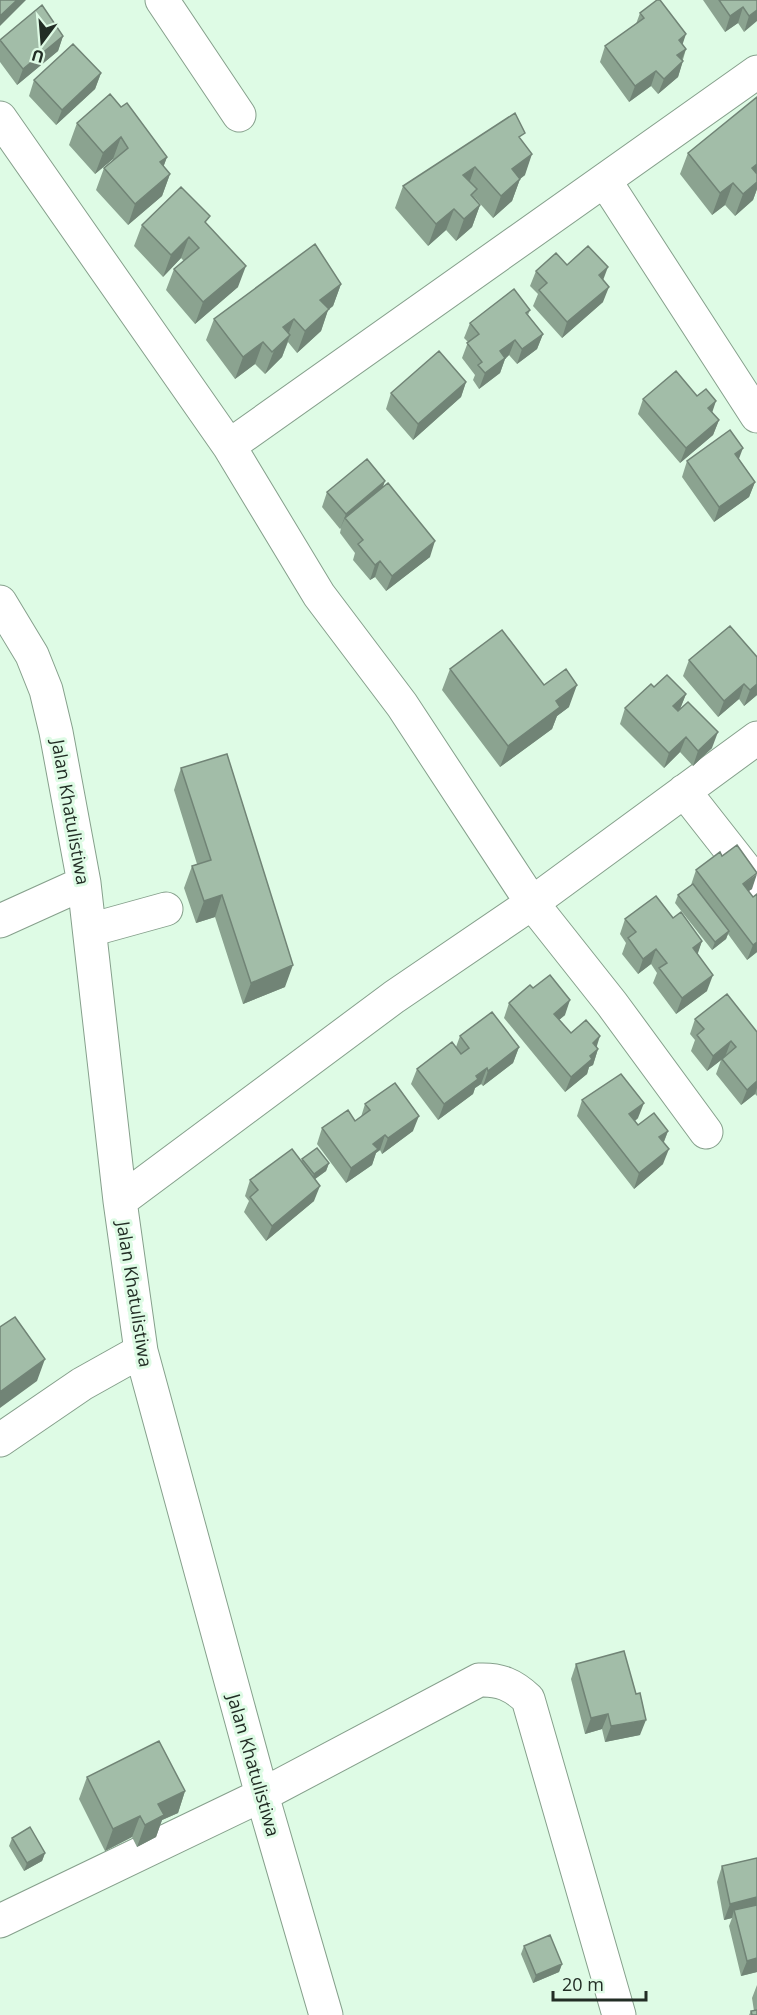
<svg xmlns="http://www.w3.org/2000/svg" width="757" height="2015" viewBox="0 0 757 2015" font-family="'Open Sans',sans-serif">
	<rect width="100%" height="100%" fill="#defbe5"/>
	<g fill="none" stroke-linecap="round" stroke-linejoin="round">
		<g stroke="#86a08c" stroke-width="35">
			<path id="minor" d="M162,0l77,115
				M0,118l229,328 90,149 83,110 130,198 -138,94 -274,204
				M605,181l152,235
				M229,446l528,-374
				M0,602l32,53 14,35 10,42 28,151 36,318 21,150 121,444 64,220
				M684,791l73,93
				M0,921l84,-38
				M90,930l76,-21
				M706,1132l-94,-128 -80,-101 225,-165
				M0,1440l82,-56 59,-33
				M0,1921l262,-126 217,-115c21,-1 34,5 49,19l91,316"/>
		</g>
		<use href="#minor" stroke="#fff" stroke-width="33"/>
	</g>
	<path fill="#8ba390" d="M703,0h54l-13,32 -6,-9 -13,9z
		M640,13l42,32 4,4 -8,28 -20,17 -7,-8 -22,16 -29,-40 5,-16 31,-22z
		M63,36l-5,15 -41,34 -17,-23v-22z
		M101,73l-6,16 -39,36 -27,-29 5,-16z
		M757,97v92l-4,11 -18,16 -10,-11 -13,10 -32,-41 8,-21z
		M121,107l46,50 -4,10 7,7 -8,22 -34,29 -32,-35 8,-22 9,-8v-1l-18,15 -26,-29 8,-22z
		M522,140l3,35 -5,4 -8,22 -19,17 -19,-21 6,8 -8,22 -16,14 -10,-11 -18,16 -33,-38 8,-22z
		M207,224l31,63 -43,37 -29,-34 8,-21 10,-8 -3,-3 -18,19 -29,-31 8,-21z
		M567,265l36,15v22l-41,36 -29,-32 5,-12 -8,-8 6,-15z
		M341,284l-8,22 -5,4 -7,21 -24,22 -9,-11 -6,15 -17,17 -10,-10 -20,15 -29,-39 8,-21z
		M530,310l-2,5 15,19 -6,15 -20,15 -8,-9 -4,4 -5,14 -21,16 -6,-9 2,-5 -13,-17 6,-16 -4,-4 6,-15z
		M466,382l-5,15 -48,43 -27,-31 5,-16z
		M697,396l22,24 -6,15 -33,28 -42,-49 5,-15z
		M739,459l16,23 -6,15 -35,25 -32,-45 5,-16z
		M383,488l47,69 -44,34 -11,-14 -5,3 -17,-20 2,-7 -15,-20 1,-5 -1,1 -18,-22 5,-15z
		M730,626l27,69 -13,11 -5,-7 -21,18 -35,-41 6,-16z
		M450,669l94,16 25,22 -12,9 -5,13 -52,38 -58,-77z
		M654,687l32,7 -6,15 -2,2 34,37 -19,18 -13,-14 -16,16 -44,-44 5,-16z
		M181,768l104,219 -42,17 -28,-87 -19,6 -12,-35 8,-22 5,-2 -23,-74z
		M696,870l56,19 -4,2 5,6 4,-3v58l-10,8 -19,-26 -2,5 -14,11 -37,-47 3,-8 13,-10z
		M673,918l29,23 -5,13 10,37 -31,23 -23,-31 4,-10 -6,-9 -13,10 -16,-20 4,-11 -6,-9 5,-15z
		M509,1003l56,12 -6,5 12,13 25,14 2,2 -5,16 -4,2 -2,7 -22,18 -61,-74z
		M695,1019l62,13v64l-2,-2 -14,11 -25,-31 5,-14 -14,11 -16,-20 4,-11 -5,-6z
		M460,1036l59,11 -6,16 -30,23 -2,-2 -6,4 -2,6 -35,26 -27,-36 6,-15 39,-22z
		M582,1100l56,18 -3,3 3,4 30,6 -4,11 -1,22 -29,25 -57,-73z
		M365,1104l48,27 -31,23 -2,-4 -4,3 -4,12 -26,18 -29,-39 5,-16 33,-7 6,-4z
		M302,1159l27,4 -3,8 -11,8 -1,22 -48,40 -22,-29 5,-11 -4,-5 5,-16 51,-18z
		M576,1664l64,71 -35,7 -3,-13 -17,5 -14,-55z
		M87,1777l98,14 -7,22 -16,7 -6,17 -19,10 -5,-10 -27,14 -26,-52z
		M12,1838l33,15 -3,8 -18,10 -15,-25z
		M757,1858v114l-16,4 -12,-50 3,-8 -8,2 -7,-38 5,-16z
		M524,1946l38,18 -3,8 -26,11 -12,-29z
		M757,1985v30h-8l2,-4h3l-2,-13z"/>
	<path fill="#718476" d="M17,0h9l-26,26v-10z
		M743,7l-5,16 -13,9 5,-16z
		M757,10v11l-13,11 5,-16z
		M686,34l-5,15 -2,-9z
		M63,36l-5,15 -41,34 6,-16z
		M686,49l-6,15 3,-3 -5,16 -20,17 6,-15 13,-24z
		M656,71l-5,15 -22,16 6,-16z
		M101,73l-6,16 -39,36 6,-15z
		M121,137l-8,22 -18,15 8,-21z
		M532,154l-7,21 -21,16 8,-22z
		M167,157l-8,22 1,-17z
		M757,164v16l-5,-12z
		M475,167l-8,22 -4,-14z
		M170,174l-8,22 -34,29 7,-21z
		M520,179l-8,22 -19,17 8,-22z
		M757,182v7l-4,11 -18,16 8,-22z
		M733,183l-8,22 -13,10 8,-22z
		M480,205l-8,22 -16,14 8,-22z
		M454,209l-8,21 -18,16 8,-22z
		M189,237l-8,21 -18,19 8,-22z
		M246,266l-8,21 -43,37 8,-22z
		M608,267l-6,16 -3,-8z
		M341,284l-8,22 -5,4 -7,21 -24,22 8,-22 15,-31z
		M609,287l-6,15 -41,36 5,-16z
		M294,319l-7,19 3,-3 -8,22 -17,17 18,-47z
		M543,334l-6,15 -20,15 5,-15z
		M515,340l-6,15 -4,4 -5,14 -21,16 6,-16 15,-22z
		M263,342l-8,22 -20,15 8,-22z
		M466,382l-5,15 -48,43 5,-16z
		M716,401l-5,15 -3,-8z
		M719,420l-6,15 -33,28 6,-15z
		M743,448l-6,16 -2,-10z
		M385,481l-5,15 -35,22 -5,11 6,-15z
		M755,482l-6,15 -35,25 5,-15z
		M435,541l-5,16 -44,34 6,-15z
		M380,561l-5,16 -5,3 5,-15z
		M757,679v16l-13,11 6,-16z
		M744,684l-5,15 -21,18 6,-16z
		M577,685l-8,22 -12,9 -5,13 -52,38 8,-21 48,-45z
		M686,694l-6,15 -13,12 6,-15z
		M718,732l-6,16 -19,18 5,-15z
		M686,737l-6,15 -16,16 5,-15z
		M757,874l-5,15 -15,10 6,-15z
		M222,895l-7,22 -19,6 8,-22z
		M729,931l-3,8 -14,11 3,-8z
		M702,941l-5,15 -4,-8z
		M757,942v10l-10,8 6,-15z
		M656,949l-5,15 -13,10 5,-15z
		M293,965l-8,22 -42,17 8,-21z
		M713,975l-6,16 -31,23 6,-16z
		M570,1000l-5,15 -17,14 6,-15z
		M600,1036l-5,16 3,-3 -5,16 -4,2 -2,7 -22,18 6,-15 22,-34z
		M731,1041l-6,16 -18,14 6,-15z
		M519,1047l-6,16 -30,23 5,-15z
		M487,1068l-6,16 -6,4 -2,6 -35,26 6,-16 32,-28z
		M757,1081v7l-2,6 -14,11 6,-15z
		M644,1103l-6,15 -14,12 5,-16z
		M419,1116l-6,15 -31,23 6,-16z
		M668,1131l-6,15 -3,-9z
		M385,1135l-5,15 -4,3 -4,12 -26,18 5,-15 22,-24z
		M669,1149l-6,15 -29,25 5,-16z
		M329,1163l-3,8 -15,11 3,-8z
		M320,1186l-6,15 -48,40 6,-15z
		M45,1359l-8,22 -37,27v-16z
		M608,1714l-6,15 -17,5 6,-16z
		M646,1720l-6,15 -35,7 6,-16z
		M185,1791l-7,22 -16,7 -6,17 -19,10 8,-22 13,-21z
		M140,1816l-8,21 -27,14 8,-22z
		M45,1853l-3,8 -18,10 3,-8z
		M757,1897v14l-23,-1 -2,8 -8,2 6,-16z
		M757,1958v14l-16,4 6,-15z
		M562,1964l-3,8 -26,11 3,-8z"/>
	<path fill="#a2bda8" stroke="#718476" stroke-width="1.5" d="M0,0h17l-17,16z
		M657,0h3l26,34 -7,6 7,9 -9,6 6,6 -19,18 -8,-8 -21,15 -30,-40 39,-28 -4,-5z
		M719,0h38v10l-8,6 -6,-9 -13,9z
		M42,5l21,31 -40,33 -23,-29z
		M73,44l28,29 -39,37 -28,-30z
		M110,94l11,13 6,-4 40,54 -7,5 10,12 -35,30 -31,-36 24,-20 -7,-11 -18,16 -26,-30z
		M757,97v67l-5,4 5,6v8l-14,12 -10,-11 -13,10 -32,-40z
		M515,113l10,20 -6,4 13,17 -20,15 8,10 -19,17 -26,-29 -12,8 14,14 -6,6 9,10 -16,14 -10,-10 -18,15 -33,-38z
		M181,187l29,29 -5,6 41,44 -43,36 -29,-33 25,-21 -10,-11 -18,18 -29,-30z
		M315,244l26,40 -21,16 9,9 -24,22 -11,-12 -11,8 7,8 -18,17 -9,-10 -20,15 -29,-38z
		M588,246l20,21 -9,8 10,12 -42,35 -28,-32 8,-7 -11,-12 20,-18 11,12z
		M514,289l16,21 -4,3 17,21 -21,15 -7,-9 -15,11 5,7 -20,15 -7,-8 4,-3 -15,-19 12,-9 -9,-11z
		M439,351l27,31 -48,42 -27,-31z
		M676,371l21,25 9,-7 10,12 -8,7 11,12 -33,28 -43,-49z
		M730,430l13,18 -8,6 20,28 -36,25 -32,-46z
		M367,459l18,22 -39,33 -19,-22z
		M388,483l47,58 -43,35 -12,-15 -5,4 -17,-21 5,-4 -18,-22z
		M730,626l27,31v27l-7,6 -6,-6 -20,17 -35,-41z
		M502,630l42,55 22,-16 11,16 -21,16 4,6 -52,39 -58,-77z
		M667,675l19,19 -13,12 5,5 10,-9 30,30 -20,19 -12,-14 -17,16 -44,-45 26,-24 3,3z
		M227,754l66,211 -42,18 -29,-88 -18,6 -12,-35 19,-6 -30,-92z
		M737,845l20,28 -14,11 10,13 4,-3v48l-4,3 -57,-75 24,-18 2,4z
		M693,884l36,47 -14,11 -37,-47z
		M656,896l17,22 8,-6 21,29 -9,7 20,27 -31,23 -23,-30 8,-5 -11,-14 -13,10 -15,-21 8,-6 -11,-13z
		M550,975l20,25 -16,14 17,19 15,-13 14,16 -7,7 5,6 -8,7 2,3 -21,18 -62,-74 21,-18 3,3z
		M727,994l30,38v49l-10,9 -25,-31 14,-12 -5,-6 -18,15 -16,-21 7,-6 -9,-10z
		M492,1012l27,35 -31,24 -1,-3 -11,8 2,3 -34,25 -27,-35 35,-27 9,12 8,-6 -9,-12z
		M621,1074l23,29 -15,11 9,11 16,-12 14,18 -9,6 10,12 -30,24 -57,-73z
		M395,1083l24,33 -31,22 -3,-3 -12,9 5,5 -27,19 -29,-40 26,-18 7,11 15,-11 -5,-6z
		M317,1148l12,15 -15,11 -12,-15z
		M292,1149l28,37 -48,40 -22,-29 8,-7 -8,-10z
		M15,1317l30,42 -45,33v-65z
		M624,1651l12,43 4,-1 6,27 -35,6 -3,-12 -17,4 -15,-54z
		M159,1741l26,50 -27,13 6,11 -19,10 -5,-9 -27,13 -26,-52z
		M30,1827l15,26 -18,10 -15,-25z
		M757,1858v39l-27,7 -8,-38z
		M757,1905v53l-10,3 -13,-51z
		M550,1935l12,29 -26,11 -12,-29z
		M757,2010v5h-5l-1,-4z"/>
	<g text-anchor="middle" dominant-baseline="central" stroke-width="6" stroke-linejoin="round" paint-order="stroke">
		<g font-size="18" fill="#222d25" stroke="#defbe5">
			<text transform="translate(71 812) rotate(80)">Jalan Khatulistiwa</text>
			<text transform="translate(135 1294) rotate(81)">Jalan Khatulistiwa</text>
			<text transform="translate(254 1765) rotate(74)">Jalan Khatulistiwa</text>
		</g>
	</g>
	<g transform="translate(42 42) rotate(196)" stroke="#defbe5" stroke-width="4.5" paint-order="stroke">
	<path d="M0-4.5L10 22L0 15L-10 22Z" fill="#222d25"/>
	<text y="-9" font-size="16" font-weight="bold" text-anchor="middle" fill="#222d25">U</text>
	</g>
	<path d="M553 1991v9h93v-9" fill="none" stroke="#222d25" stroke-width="3"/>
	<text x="562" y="1991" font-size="18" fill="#222d25" stroke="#defbe5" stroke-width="4.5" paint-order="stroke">20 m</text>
</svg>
